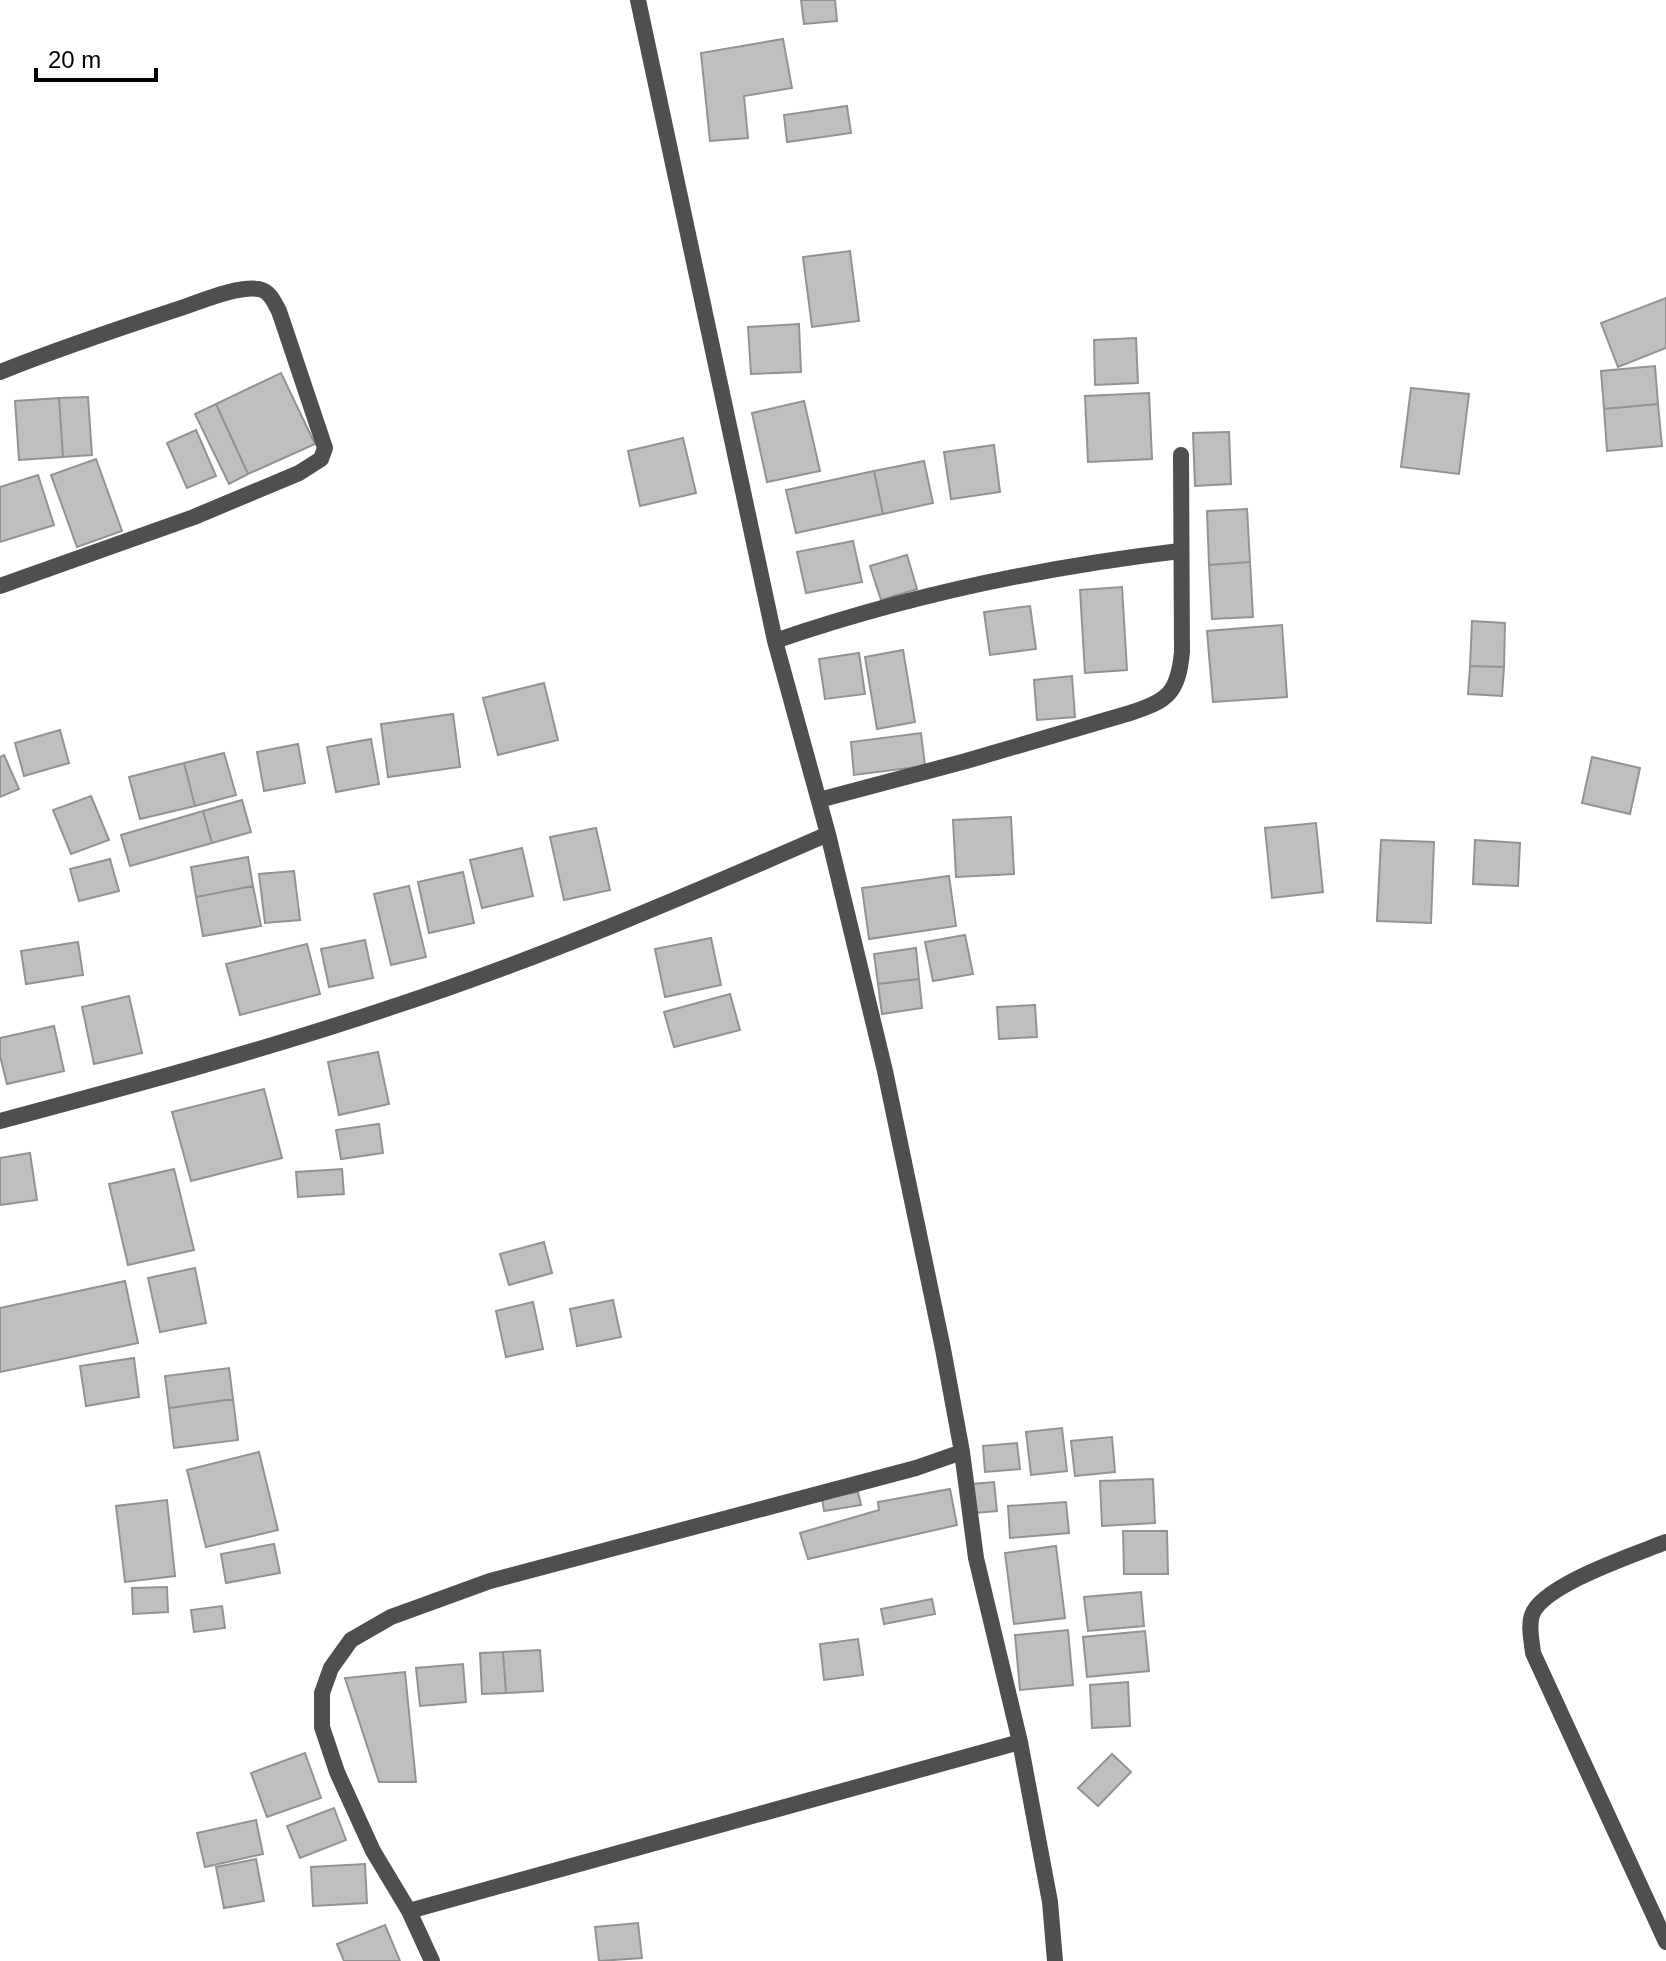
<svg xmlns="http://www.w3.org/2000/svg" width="1666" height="1961" viewBox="0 0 1666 1961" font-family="Arial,sans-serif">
	<rect width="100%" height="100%" fill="#fff"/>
	<path fill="#bfbfbf" stroke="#939393" stroke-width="2" d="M801,0h34l2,21 -33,3z
		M783,39l9,49 -48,8 4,42 -38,3 -9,-88z
		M847,106l4,27 -64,9 -3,-27z
		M850,251l9,70 -47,6 -9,-70z
		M1666,298v50l-48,19 -17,-44z
		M799,324l2,48 -50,2 -3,-47z
		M1136,338l2,45 -43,2 -1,-45z
		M1655,366l3,38 -54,5 -3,-38z
		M281,373l34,71 -67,30 -32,-70z
		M1411,388l58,6 -10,80 -58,-7z
		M1149,393l3,66 -64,3 -3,-66z
		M88,397l4,58 -29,2 -4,-59z
		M59,398l4,59 -44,3 -4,-59z
		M804,401l16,70 -53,11 -15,-69z
		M216,404l32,70 -19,10 -34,-70z
		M1658,404l4,42 -55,5 -3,-42z
		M196,430l20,46 -29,12 -20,-45z
		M1229,432l2,52 -36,2 -2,-53z
		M683,438l13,55 -56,13 -12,-55z
		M994,445l6,47 -49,7 -7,-47z
		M96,459l26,72 -45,16 -26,-72z
		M924,461l9,42 -50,11 -9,-43z
		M874,471l9,43 -87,19 -10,-43z
		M38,475l16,50 -54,17v-55z
		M1247,509l3,53 -41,3 -2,-54z
		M853,541l9,41 -56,11 -9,-41z
		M907,555l10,34 -36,11 -11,-34z
		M1250,562l3,55 -41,2 -3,-54z
		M1122,587l5,83 -42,3 -5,-83z
		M1030,606l6,43 -46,6 -6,-43z
		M1472,621l33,2 -1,44 -34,-1z
		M1282,625l5,72 -74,5 -6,-71z
		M903,650l12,72 -38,7 -12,-72z
		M859,653l6,41 -40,5 -6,-40z
		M1470,666l34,1 -2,29 -34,-2z
		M1072,676l3,41 -38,3 -3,-40z
		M544,683l14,57 -60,15 -15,-57z
		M453,714l7,53 -72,10 -7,-53z
		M60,730l9,33 -45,13 -9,-33z
		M921,733l4,33 -71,9 -3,-33z
		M371,739l8,45 -43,8 -9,-45z
		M298,744l7,39 -41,8 -7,-39z
		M224,753l12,42 -41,11 -11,-43z
		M4,755l15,34 -19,8v-40z
		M1592,757l48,11 -10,46 -48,-11z
		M184,763l11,43 -55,13 -11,-42z
		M91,796l18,44 -38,14 -18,-44z
		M242,800l9,32 -39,11 -9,-32z
		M203,811l9,32 -82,23 -9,-31z
		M1011,817l3,57 -58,3 -3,-57z
		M1316,823l7,69 -51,6 -7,-70z
		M596,828l14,62 -46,10 -14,-63z
		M1381,840l53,2 -3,81 -54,-2z
		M1475,840l45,3 -2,43 -45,-2z
		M522,848l11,48 -51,12 -12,-48z
		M248,857l5,29 -57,11 -5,-30z
		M110,859l9,32 -40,10 -9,-32z
		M294,871l6,49 -35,3 -6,-49z
		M463,872l11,51 -45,10 -11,-51z
		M949,876l7,50 -87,13 -7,-51z
		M253,886l8,40 -58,10 -7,-39z
		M409,886l17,71 -35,8 -17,-71z
		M965,935l8,39 -40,7 -8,-39z
		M711,938l10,47 -56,12 -10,-48z
		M365,940l8,38 -44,9 -8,-38z
		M78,942l5,33 -57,9 -5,-33z
		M307,944l13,50 -80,21 -14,-51z
		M916,948l3,31 -41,5 -4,-30z
		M919,979l3,29 -40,6 -4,-30z
		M730,994l10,36 -66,17 -10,-35z
		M129,996l13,57 -48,11 -12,-57z
		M1035,1005l2,32 -38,2 -2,-32z
		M54,1026l10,45 -57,13 -7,-28v-18z
		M378,1052l11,52 -50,11 -11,-53z
		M264,1089l18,69 -91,23 -19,-69z
		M379,1124l4,29 -42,6 -5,-29z
		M30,1153l7,47 -37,5v-47z
		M174,1169l20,81 -66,15 -19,-81z
		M342,1169l2,25 -46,3 -2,-25z
		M544,1242l8,31 -43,12 -9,-31z
		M195,1268l11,55 -46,9 -12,-54z
		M125,1281l13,62 -138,29v-64z
		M613,1300l8,37 -44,9 -7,-37z
		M533,1302l10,47 -37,8 -10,-46z
		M134,1358l5,39 -53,9 -6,-40z
		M229,1368l4,31 -64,9 -4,-32z
		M233,1399l5,41 -64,8 -5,-40z
		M1062,1428l5,43 -36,4 -5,-43z
		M1112,1437l3,35 -40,4 -4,-35z
		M1017,1443l3,26 -35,3 -2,-26z
		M259,1452l19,78 -72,17 -19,-77z
		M1153,1479l2,44 -53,3 -2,-45z
		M994,1482l3,29 -22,2 -3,-29z
		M950,1489l7,36 -149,34 -8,-26 79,-23 -1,-8z
		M858,1492l3,13 -37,6 -2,-13z
		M167,1500l8,76 -50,6 -9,-76z
		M1066,1502l3,31 -59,5 -2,-32z
		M1123,1531h44l1,43h-44z
		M274,1544l6,29 -54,10 -5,-29z
		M1056,1546l9,72 -51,6 -9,-71z
		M167,1587l1,25 -35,2 -1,-26z
		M1141,1592l3,34 -56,5 -4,-34z
		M932,1599l3,15 -51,10 -3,-15z
		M222,1606l3,22 -31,4 -3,-22z
		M1068,1630l5,55 -53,5 -5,-55z
		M1145,1631l4,40 -62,6 -4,-40z
		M858,1639l5,36 -39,5 -4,-36z
		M540,1650l3,41 -37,2 -3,-41z
		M503,1652l3,41 -24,1 -2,-41z
		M463,1664l3,38 -46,4 -4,-38z
		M405,1672l11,110h-37l-34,-104z
		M1128,1682l2,44 -38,2 -2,-43z
		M305,1753l16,45 -54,19 -16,-44z
		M1112,1754l19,18 -33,34 -20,-18z
		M334,1808l12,32 -46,18 -13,-32z
		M256,1820l7,34 -58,13 -8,-34z
		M256,1859l8,42 -40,7 -8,-41z
		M365,1864l2,39 -54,3 -2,-39z
		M638,1923l4,35 -43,3 -4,-34z
		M385,1925l15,36h-56l-7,-17z"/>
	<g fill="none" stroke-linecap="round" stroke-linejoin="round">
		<path stroke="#4f4f4f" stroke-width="16" d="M1666,1542c-30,12 -124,43 -134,73 -4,11 0,27 1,38l133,289"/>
		<path stroke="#4f4f4f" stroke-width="16" d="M0,372c60,-24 120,-44 181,-64 21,-7 56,-22 78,-19 11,2 15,13 20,22l46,137 -4,11 -22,14 -105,44 -194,69
			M775,641c131,-45 268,-74 405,-90
			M819,800l147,-39 164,-48c38,-12 48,-20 52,-61l-1,-197
			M828,834l57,237 58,278 19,103 14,106 44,184 30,160 5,59
			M0,1121c131,-35 261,-70 389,-113 150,-49 295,-111 439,-174l-53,-193 -137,-641
			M409,1911l611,-169
			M432,1961l-23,-50 -36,-60 -36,-79 -15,-45v-34l9,-25 20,-28 40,-23 99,-36 426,-113 46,-16"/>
	</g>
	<path d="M36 68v12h120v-12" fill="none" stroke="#000000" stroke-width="4"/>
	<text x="48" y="68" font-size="24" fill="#000000" stroke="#ffffff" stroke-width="6" paint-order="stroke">20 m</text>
</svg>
